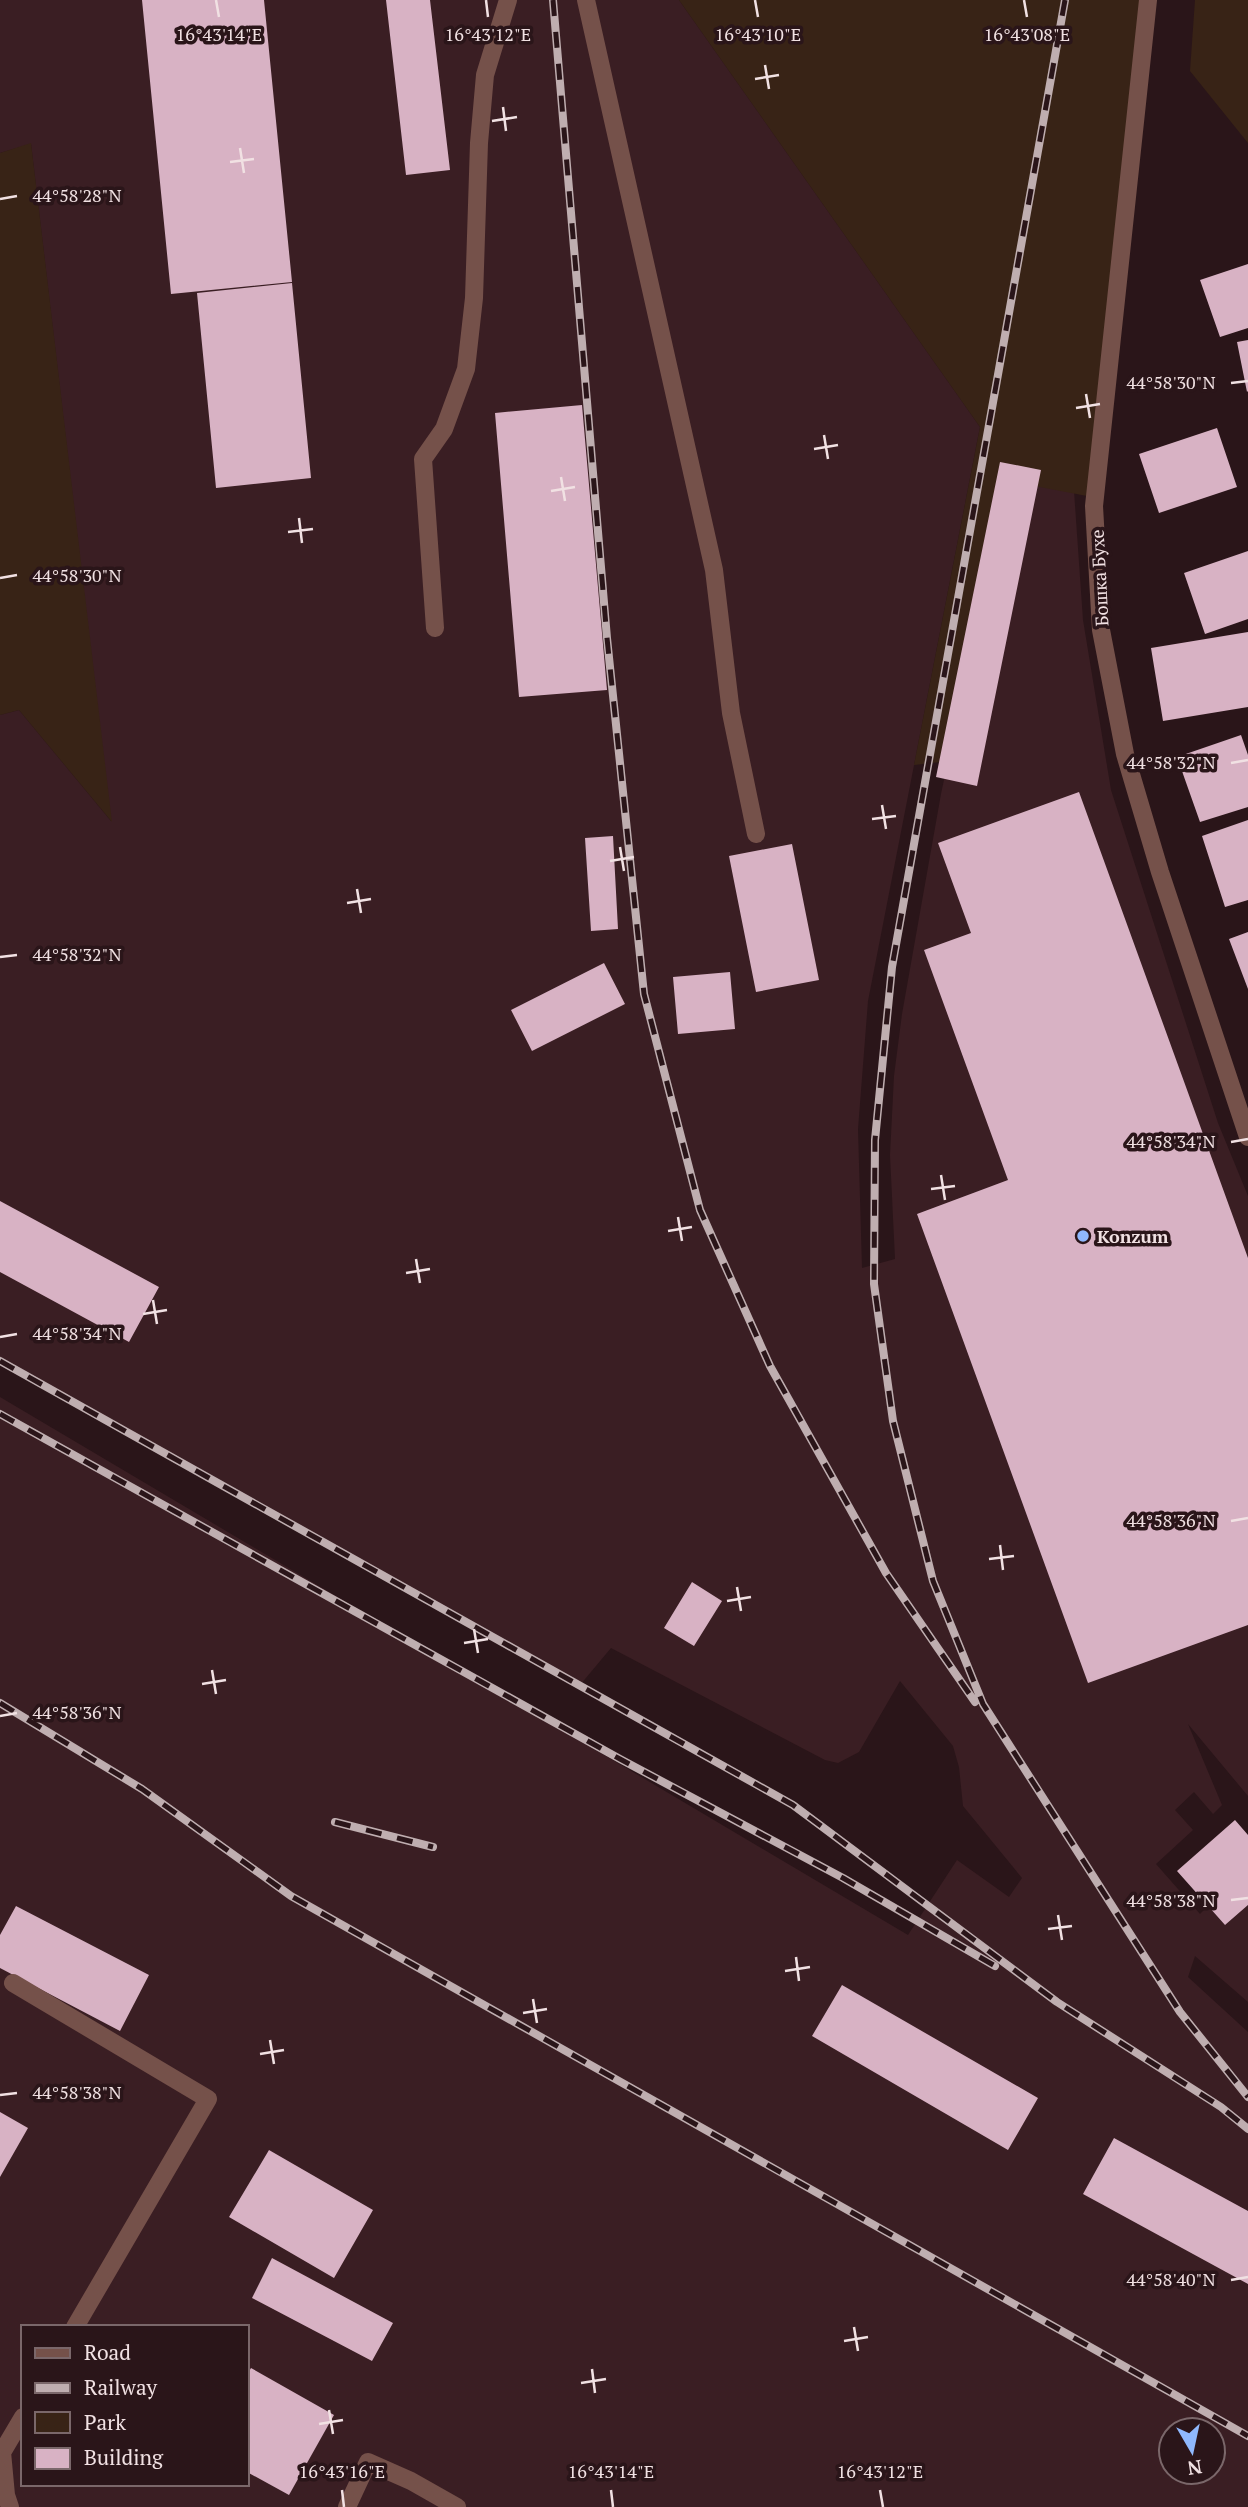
<svg xmlns="http://www.w3.org/2000/svg" width="1248" height="2507" viewBox="0 0 1248 2507" font-family="'PT Serif',serif">
	<rect width="100%" height="100%" fill="#2a1519"/>
	<path fill="#3a1e23" fill-rule="evenodd" d="M0,0h679l301,427 -112,574 -10,128 4,139 33,-9 -5,-104 4,-79 8,-62 39,-220 67,-313 66,10 9,129 28,170 107,333 30,73v600l-60,-72 34,81 -9,9 -19,-22 -19,18 18,20 -37,34 44,50 8,-8 17,19 23,-20v97l-53,-46 -7,21 60,55v475h-1248v-1110l908,538 49,-75 52,37 13,-19 -59,-72 -4,-39 -6,-21 -53,-65 -41,71 -21,11 -13,-3 -214,-112 -31,37 -580,-326v-644l19,-5 92,111 -80,-677 -31,9zM23,2327h224v157h-224zM1171,2430h42v42h-42z"/>
	<path fill="#382316" d="M679,0h461l-53,496 -79,-15 -59,280 -35,4 66,-338z
		M1195,0h53v143l-58,-72z
		M31,143l81,679 -93,-112 -19,5v-562z"/>
	<path fill="#d8b2c4" d="M142,0h122l28,282 -121,12z
		M386,0h44l20,170 -44,5z
		M1248,264v64l-28,9 -20,-57z
		M292,283l19,195 -95,10 -19,-195z
		M1248,340v51l-1,1 -10,-50z
		M582,405l25,285 -88,7 -24,-284z
		M1217,428l20,59 -78,26 -20,-59z
		M1000,462l41,8 -64,316 -41,-9z
		M1248,551v68l-43,15 -21,-61z
		M1248,632v75l-85,14 -12,-73z
		M1241,735l7,20v52l-48,15 -23,-65z
		M1079,792l169,466v367l-160,58 -171,-469 91,-34 -84,-230 47,-17 -33,-90z
		M1248,820v80l-23,7 -23,-71z
		M613,836l5,93 -27,2 -6,-93z
		M792,844l27,136 -63,12 -27,-136z
		M1248,932v57l-19,-50z
		M604,963l21,41 -93,47 -21,-41z
		M730,972l5,57 -57,5 -5,-57z
		M0,1201l159,86 -30,55 -129,-70z
		M692,1582l30,19 -28,45 -30,-18z
		M1235,1820l13,15v70l-23,20 -48,-54z
		M16,1906l133,69 -29,56 -120,-63v-33z
		M842,1985l196,113 -30,52 -196,-114z
		M0,2112l28,16 -28,49z
		M1114,2138l134,73v73l-165,-90z
		M269,2150l104,60 -39,68 -105,-61z
		M272,2258l121,65 -21,38 -120,-63z
		M251,2368l83,47 -45,80 -42,-23v-97z"/>
	<g fill="none" stroke-linecap="round" stroke-linejoin="round">
		<path stroke="#75514a" stroke-width="18" d="M586,0l128,570 17,143 25,121
			M1148,0l-54,506 7,124 24,124 35,118 88,265
			M435,628l-12,-169 21,-30 22,-60 8,-71 5,-155 6,-68 23,-75
			M13,1983l195,116 -133,228
			M0,2453l2,-1 4,43 4,12
			M0,2456l23,-39
			M347,2507l21,-45 43,19 46,26"/>
		<g stroke="#bfaeb0" stroke-width="8">
			<path id="rail" d="M553,0l54,638 37,356 56,216 70,156 116,207 89,129
				M1065,0l-173,967 -17,173 -1,144 19,137 40,160 50,123 197,308 68,85
				M0,1361l793,444 264,197 164,105 27,22
				M0,1414l620,345 223,119 152,88
				M0,1703l142,86 149,107 957,540
				M335,1822l98,25"/>
		</g>
		<use href="#rail" stroke="#2a1519" stroke-width="5" stroke-dasharray="16" stroke-linecap="butt"/>
	</g>
	<path fill="none" stroke="#f1e1e3" stroke-width="2.5" d="M216,0l3,17M486,0l2,17M755,0l3,17M1024,0l3,17M765,65l4,24M755,79l24,-4M503,107l3,24M492,121l25,-4M240,148l4,25M230,162l24,-3M0,199l17,-3M1231,383l17,-2M1086,394l4,24M1076,408l24,-4M824,435l4,24M814,449l24,-4M561,477l4,24M551,491l24,-4M299,518l3,25M288,532l25,-3M0,578l17,-3M1231,763l17,-3M882,805l4,24M872,819l24,-3M620,847l4,24M610,861l24,-4M357,889l4,24M347,903l24,-4M0,957l17,-2M1231,1142l17,-3M941,1175l4,25M931,1189l24,-3M678,1217l4,24M668,1231l24,-4M416,1259l4,24M406,1273l24,-4M153,1300l4,24M143,1314l24,-4M0,1337l17,-3M1231,1521l17,-3M1000,1545l3,25M989,1559l25,-3M737,1587l4,24M727,1601l24,-4M474,1629l4,24M464,1643l24,-4M212,1670l4,24M202,1684l24,-4M0,1716l17,-3M1231,1900l17,-2M1058,1915l4,25M1048,1929l24,-3M796,1957l3,24M785,1971l25,-4M533,1999l4,24M523,2013l24,-4M270,2040l4,24M260,2054l24,-4M0,2095l17,-2M1231,2280l17,-3M854,2327l4,24M844,2341l24,-4M592,2369l3,24M581,2383l25,-4M329,2410l4,24M319,2424l24,-4M342,2490l2,17M611,2490l2,17M880,2490l3,17"/>
	<circle fill="#8fb8fd" stroke="#2a1519" stroke-width="2.5" cx="1083" cy="1236" r="7"/>
	<g text-anchor="middle" dominant-baseline="central" stroke-width="7" stroke-linejoin="round" paint-order="stroke">
		<g font-size="18" fill="#f1e1e3" stroke="#2a1519">
			<text transform="translate(1099 578) rotate(-93)">Бошка Бухе</text>
		</g>
		<g font-size="18" font-weight="bold" fill="#f1e1e3" stroke="#2a1519" text-anchor="start">
			<text x="1097" y="1236">Konzum</text>
		</g>
	</g>
	<g font-size="18" text-anchor="middle" fill="#f1e1e3" stroke="#2a1519" stroke-width="7" stroke-linejoin="round" paint-order="stroke">
		<text x="219" y="41">16°43'14"E</text>
		<text x="488" y="41">16°43'12"E</text>
		<text x="758" y="41">16°43'10"E</text>
		<text x="1027" y="41">16°43'08"E</text>
		<text x="77" y="202">44°58'28"N</text>
		<text x="1171" y="389">44°58'30"N</text>
		<text x="77" y="582">44°58'30"N</text>
		<text x="1171" y="769">44°58'32"N</text>
		<text x="77" y="961">44°58'32"N</text>
		<text x="1171" y="1148">44°58'34"N</text>
		<text x="77" y="1340">44°58'34"N</text>
		<text x="1171" y="1527">44°58'36"N</text>
		<text x="77" y="1719">44°58'36"N</text>
		<text x="1171" y="1907">44°58'38"N</text>
		<text x="77" y="2099">44°58'38"N</text>
		<text x="1171" y="2286">44°58'40"N</text>
		<text x="342" y="2478">16°43'16"E</text>
		<text x="611" y="2478">16°43'14"E</text>
		<text x="880" y="2478">16°43'12"E</text>
	</g>
	<rect x="21" y="2325" width="228" height="161" fill="#2a1519" stroke="#7a676a" stroke-width="2"/>
	<rect x="35" y="2348" width="35" height="10" fill="#75514a" stroke="#7a676a" stroke-width="2"/>
	<text x="84" y="2360" font-size="21" fill="#f1e1e3">Road</text>
	<rect x="35" y="2383" width="35" height="10" fill="#bfaeb0" stroke="#7a676a" stroke-width="2"/>
	<text x="84" y="2395" font-size="21" fill="#f1e1e3">Railway</text>
	<rect x="35" y="2412" width="35" height="21" fill="#382316" stroke="#7a676a" stroke-width="2"/>
	<text x="84" y="2430" font-size="21" fill="#f1e1e3">Park</text>
	<rect x="35" y="2448" width="35" height="21" fill="#d8b2c4" stroke="#7a676a" stroke-width="2"/>
	<text x="84" y="2465" font-size="21" fill="#f1e1e3">Building</text>
	<g transform="translate(1192 2451) rotate(171)"><circle r="33" fill="#2a1519" stroke="#7a676a" stroke-width="2"/>
	<path d="M0-5L12 26L0 18L-12 26Z" fill="#8fb8fd"/>
	<text y="-10" font-size="19" font-weight="bold" text-anchor="middle" fill="#f1e1e3">N</text>
	</g>
</svg>
